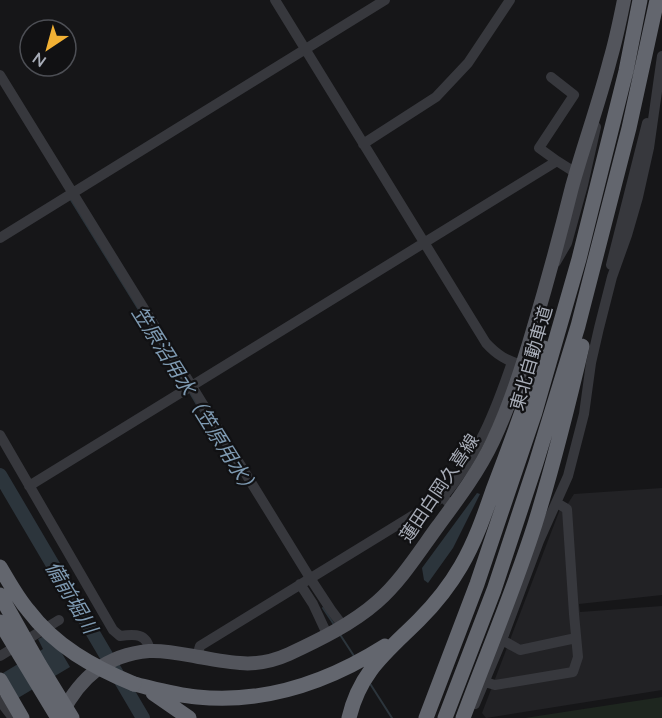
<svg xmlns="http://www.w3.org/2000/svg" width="662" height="718" viewBox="0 0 662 718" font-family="Mulish,'Noto Sans JP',sans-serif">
	<rect width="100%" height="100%" fill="#161618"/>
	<path fill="#222225" d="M662,488v107l-83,9 1,8 82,-6v84l-176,28 -4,-5 80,-209 5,1 7,-11z"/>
	<path fill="#1e261f" d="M662,697v21h-137z"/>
	<path fill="#2c353c" d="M477,493l3,1 -27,54 -25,35 -4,-3 -2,-12z
		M50,633l20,34 -52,31 -15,-25 40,-24 -5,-10z"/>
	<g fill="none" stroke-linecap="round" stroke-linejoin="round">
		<path stroke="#2c353c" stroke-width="2" d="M71,200l115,186
			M189,391l17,29
			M323,608l12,18
			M339,633l15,23
			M369,682l23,36"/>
		<path stroke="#2c353c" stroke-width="14" d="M0,475l143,243"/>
		<path stroke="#37383d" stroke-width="10" d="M275,0l211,343c11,12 21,18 36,22
			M0,75l310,503 21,32 12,16
			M551,77l23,18 -35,53 18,13
			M363,144l73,-47 32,-34 42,-63
			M0,238l385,-238
			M556,262l11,-19 16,-58 13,-58
			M611,265l36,-142
			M0,435l113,195 7,6c15,-2 27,-3 30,15
			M29,486l528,-325 19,12
			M443,497c34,-40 52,-85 69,-135
			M300,584l13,20 14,30
			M502,640l18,10 56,-12
			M0,656l59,-36
			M197,656l3,-10 243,-149 9,9
			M485,682l10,3 78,-13 5,-15 -4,-43 -7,-105 -10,-6
			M0,701l13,17
			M475,704l27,-64 37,-99 29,-65 16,-62 7,-51 8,-35 13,-51 15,-42 11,-38 11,-49 13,-92"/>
		<path stroke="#53555c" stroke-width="14" d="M62,713c19,-36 44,-58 87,-62 16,-1 34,3 50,6 34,6 57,12 90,-3 30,-14 63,-30 88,-52 24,-21 42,-50 61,-76 20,-27 41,-55 55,-85 17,-36 29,-73 40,-111 14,-47 27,-95 39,-143 12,-43 27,-84 38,-127 6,-20 10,-40 14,-60"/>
		<path stroke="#63666e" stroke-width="15" d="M0,680l22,38
			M134,684c21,5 41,11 63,13 68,7 131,-15 188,-51
			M153,693l36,25
			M349,718c11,-47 38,-66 70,-98 16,-16 31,-35 42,-54 14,-24 23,-50 32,-76 18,-47 35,-94 51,-142
			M426,718l51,-134 58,-172 44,-153 47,-188 14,-71
			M445,718l49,-128 42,-127 42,-137 51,-198 28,-128
			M463,718c24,-65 51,-128 72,-194 18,-58 33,-118 47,-178"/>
		<path stroke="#63666e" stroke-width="15" d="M0,567c9,15 17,30 28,43 27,36 65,57 106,74
			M0,595l39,69 33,54
			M0,622l58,96"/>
	</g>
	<g text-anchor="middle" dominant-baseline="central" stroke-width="4.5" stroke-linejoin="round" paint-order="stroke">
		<g font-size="18" fill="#a8adb8" stroke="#111113">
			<text transform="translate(531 358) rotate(-74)">東北自動車道</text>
			<text transform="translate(439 488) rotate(-56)">蓮田白岡久喜線</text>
		</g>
		<g font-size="20" font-style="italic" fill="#7f9bb3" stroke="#111113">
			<text transform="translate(196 401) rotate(58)">笠原沼用水（笠原用水）</text>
			<text transform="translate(72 597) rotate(59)">備前堀川</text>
		</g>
	</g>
	<g transform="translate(48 48) rotate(216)"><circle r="28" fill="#111113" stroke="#4d4f55" stroke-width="1.5"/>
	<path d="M0-4.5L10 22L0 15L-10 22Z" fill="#f2b134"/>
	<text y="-9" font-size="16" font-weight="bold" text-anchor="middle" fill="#a8adb8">N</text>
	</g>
</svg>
